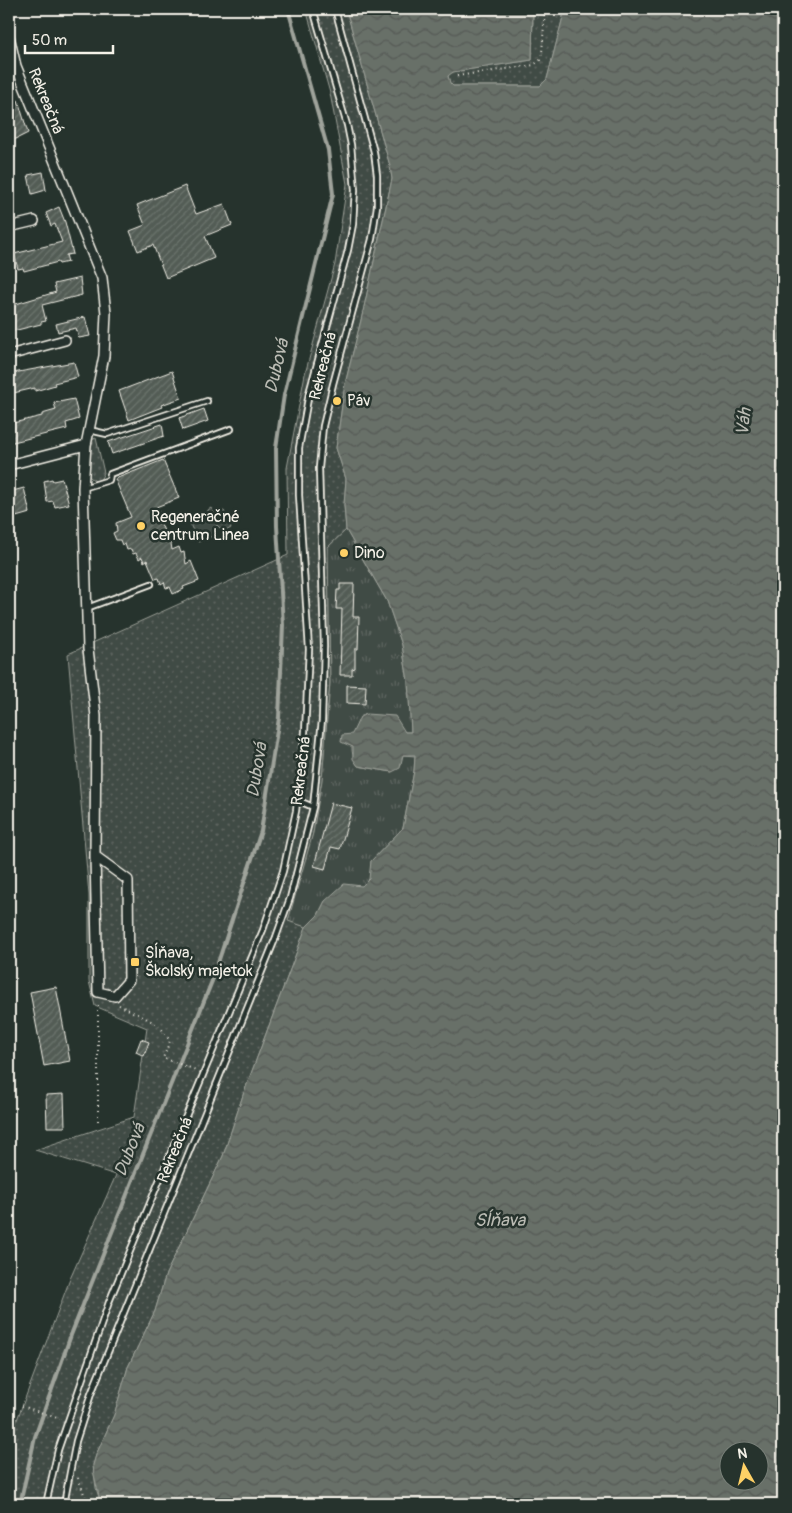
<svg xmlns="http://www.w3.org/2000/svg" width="792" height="1513" viewBox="0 0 792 1513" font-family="Pangolin,sans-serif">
	<defs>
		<pattern id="grass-dots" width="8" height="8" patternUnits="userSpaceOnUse" patternTransform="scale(1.25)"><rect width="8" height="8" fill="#414b45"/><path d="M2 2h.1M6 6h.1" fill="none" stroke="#5d6560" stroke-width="1.8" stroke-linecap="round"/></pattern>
		<pattern id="park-tufts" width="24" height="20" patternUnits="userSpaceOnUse" patternTransform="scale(1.25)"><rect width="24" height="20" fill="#414b45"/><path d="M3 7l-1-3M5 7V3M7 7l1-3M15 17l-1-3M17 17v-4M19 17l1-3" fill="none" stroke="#5d6560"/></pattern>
		<pattern id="water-waves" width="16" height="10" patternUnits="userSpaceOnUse" patternTransform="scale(1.25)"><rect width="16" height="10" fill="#676f68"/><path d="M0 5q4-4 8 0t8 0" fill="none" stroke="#565a55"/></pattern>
		<pattern id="building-hatch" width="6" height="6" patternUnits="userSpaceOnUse" patternTransform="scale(1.25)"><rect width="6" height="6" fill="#525c55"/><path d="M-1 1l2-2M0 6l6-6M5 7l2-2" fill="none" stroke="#6c746d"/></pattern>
	</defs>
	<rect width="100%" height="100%" fill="#26332d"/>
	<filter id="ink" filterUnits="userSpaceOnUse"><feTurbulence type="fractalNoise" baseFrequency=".02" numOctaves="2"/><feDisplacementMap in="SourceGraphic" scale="10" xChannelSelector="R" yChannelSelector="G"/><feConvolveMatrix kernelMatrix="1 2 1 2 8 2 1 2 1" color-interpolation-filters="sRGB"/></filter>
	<g filter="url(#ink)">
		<path fill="url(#grass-dots)" stroke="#9a9e96" d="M306,9h40l44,157 2,13 -30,137 -17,68 -9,64 10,31 -2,26 2,25 -18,17 2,136 -8,97 -9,53 -24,88 17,6 -63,168 -20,61 -57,118 -11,37 -27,56 -14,48 -18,40 -3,10 3,23 5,16h-92v-63l61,-162 46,-104 -81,-25 99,-33 13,-89 -52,-22 -6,-25v-86l-21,-241 220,-99 -1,-87 18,-94 30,-110 12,-80 -17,-91z
			M533,9h32l-18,70 -7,7h-87l-3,-3 -2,-7 4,-4 80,-12z
			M96,438l8,35 -4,7 -5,1 -9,-7 5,-34z"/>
		<path fill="url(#park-tufts)" stroke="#9a9e96" d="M346,530l41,71 15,44 6,36 3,51h-6l-45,-15c-7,16 -13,34 -2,49l34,6 11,-17 12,1 -1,15 -11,57 -32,33 -1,18 -8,7 -37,15 -7,14 -12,12 -18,-6 25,-88 9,-53 8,-97 -2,-136z"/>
		<path fill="#414b45" stroke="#9a9e96" d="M211,508l3,5 10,-2 7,17 -7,4 -7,-7 -3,2 1,8 -17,7 -8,-18 18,-8v-6z"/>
		<path fill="url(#water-waves)" stroke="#9fa39b" fill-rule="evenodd" d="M346,9h187l-1,51 -79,12 -5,4 2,7 3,3h87l7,-7 18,-70h218v1495h-682l-7,-29 -1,-10 3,-10 18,-40 14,-48 27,-56 11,-37 57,-118 20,-61 63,-168 12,-12 7,-14 19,-17 18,2 7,-7 2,-18 32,-33 11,-57 1,-16h-12l-3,13 -8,4 -34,-6 -5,-7v-12l-12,-5 1,-7 10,-1 8,-17 6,-3 29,2 10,16h6l-3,-51 -6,-36 -15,-44 -41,-71 -2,-25 2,-26 -10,-31 9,-64 17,-68 30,-137 -2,-13zM730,1450h30v30h-30z"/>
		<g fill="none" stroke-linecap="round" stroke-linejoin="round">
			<path stroke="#9fa39b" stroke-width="4" d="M20,1504l15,-67 36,-102 141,-354 49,-150 18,-113 4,-93 -6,-99 -1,-78 8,-53 49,-201 -5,-44 -40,-141"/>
		</g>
		<path fill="url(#building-hatch)" stroke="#f4f1e8" d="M18,100l10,33 -14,7 -5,-12v-8l2,-1 -2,-16z
			M43,172l3,18 -14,4 -4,-19z
			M185,186l11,28 28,-10 8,21 -27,11 9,22 -48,20 -13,-33 -15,6 -8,-20 15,-6 -8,-20z
			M59,207l6,15 8,32 -7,1 2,7 -9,2 -1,-2 -34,9 -1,-3 -5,1 -4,-15 48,-12 -7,-18 -4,2 -5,-13z
			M80,278l2,17 -40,10 4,16 -5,1v2l-32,8v-26l47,-14 -2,-8z
			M85,317l5,19 -11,2 -3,-10 -18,4 -2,-8z
			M74,362l4,15 -24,6 1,2 -20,6v-3l-26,6v-16l6,-1 -2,-4z
			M172,371l9,27 -20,7 1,2 -33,13 -10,-29z
			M74,399l5,20 -13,4 1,6 -58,14v-19l33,-8v-2l14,-4 -2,-7z
			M204,409l4,12 -25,9 -4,-12z
			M162,424l2,12 -52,18 -4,-12z
			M163,460l16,38 -23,9 7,13 -3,1 7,18 3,-2 2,13 7,-3 2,6 3,-1 2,12 5,-3 8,20 -16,6 1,2 -11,5 -3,-7 -4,1 -2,-6 -3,2 -2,-6 -4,1 -8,-19 -3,2 -2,-5 -3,2 -3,-6 -3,1 -2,-5 -4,1 -2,-6 -3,1 -2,-5h-4l-3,-7 4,-2 -1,-8 15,-6 -16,-38z
			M52,479l1,2 9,-2 7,25 -14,3 -2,-6 -6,1 -3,-21z
			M24,488l6,25 -14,4 -2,-6 -5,1v-20z
			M340,584h14l-1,33h6l-1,32h-3v19l-3,1v6h-12l2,-66h-6l1,-19h3z
			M347,685l19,1 -1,18 -18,-1z
			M331,803l21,5 -12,41 -9,-2 -6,22 -11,-3z
			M56,987l14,74 -26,5 -14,-74z
			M141,1039l8,3 -5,14 -8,-4z
			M64,1094l1,33h-18l-1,-32z"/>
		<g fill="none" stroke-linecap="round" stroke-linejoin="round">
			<g stroke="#f4f1e8" stroke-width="8">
				<path id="lane" d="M89,430l18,4 100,-33
					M83,488l26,-8 1,-6 121,-45
					M87,608l64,-24
					M297,800l16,7
					M46,1504l12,-54 51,-148 154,-372 20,-59 13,-60 9,-79 4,-83 -10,-154v-47l10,-55 39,-143 5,-26 1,-18 1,-16 -4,-45 -4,-20 -34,-116
					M64,1504l12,-63 15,-47 185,-457 14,-39 23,-91 9,-87 2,-74 -5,-178 4,-42 10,-42 39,-145 5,-33v-31l-3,-23 -39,-143"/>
			</g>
			<g stroke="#f4f1e8" stroke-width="12">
				<path id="street" d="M9,36l7,30 86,212 4,35 -2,43 -18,89 -3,43 5,161 8,67 -1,140 3,136 17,4 14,-16 -1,-100 -33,-24
					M9,227l25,-6
					M9,355l56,-15
					M9,465l77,-20"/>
			</g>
			<path stroke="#f4f1e8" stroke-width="2" stroke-dasharray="1 4" stroke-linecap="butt" d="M457,76l77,-11 6,-5 2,-7 3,-44
				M119,1005l40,20 11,16 -7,17 33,12
				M98,1121v-118
				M22,1406l38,13
				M78,1478l10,26"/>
			<use href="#lane" stroke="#26332d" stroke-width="4.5"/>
			<use href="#street" stroke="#26332d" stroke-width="9"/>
		</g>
	</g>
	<g fill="#ffd166" stroke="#26332d" stroke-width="2">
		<circle cx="337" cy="401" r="5"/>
		<circle cx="141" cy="526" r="5"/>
		<circle cx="344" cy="553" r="5"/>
		<rect x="130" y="957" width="10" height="10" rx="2.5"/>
	</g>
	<g text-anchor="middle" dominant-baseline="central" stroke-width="5" stroke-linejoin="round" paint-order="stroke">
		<g font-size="16" fill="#f4f1e8" stroke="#26332d">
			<text transform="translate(46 101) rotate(68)">Rekreačná</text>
			<text transform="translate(323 366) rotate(-76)">Rekreačná</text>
			<text transform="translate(301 771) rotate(-83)">Rekreačná</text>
			<text transform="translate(175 1150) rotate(-68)">Rekreačná</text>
		</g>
		<g font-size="16" fill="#f4f1e8" stroke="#26332d" text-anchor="start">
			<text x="347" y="401">Páv</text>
			<text x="151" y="517">Regeneračné<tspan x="151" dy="18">centrum Linea</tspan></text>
			<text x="354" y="553">Dino</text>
			<text x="145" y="953">Sĺňava,<tspan x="145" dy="18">Školský majetok</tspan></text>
		</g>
		<g font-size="18" font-style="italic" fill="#bcbdb5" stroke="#26332d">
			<text transform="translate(277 366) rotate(-77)">Dubová</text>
			<text transform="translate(744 422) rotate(-83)">Váh</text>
			<text transform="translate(257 770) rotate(-81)">Dubová</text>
			<text transform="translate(130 1150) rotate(-68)">Dubová</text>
			<text x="500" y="1220">Sĺňava</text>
		</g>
	</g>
	<rect width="792" height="1513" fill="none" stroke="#26332d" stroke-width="30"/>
	<rect x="15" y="15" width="762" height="1483" fill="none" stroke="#f4f1e8" stroke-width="2" filter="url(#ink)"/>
	<g transform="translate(744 1466) rotate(352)"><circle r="24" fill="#26332d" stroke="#787f78"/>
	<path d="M0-4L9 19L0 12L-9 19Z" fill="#ffd166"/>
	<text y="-8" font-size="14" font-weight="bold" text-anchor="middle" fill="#f4f1e8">N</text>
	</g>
	<path d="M25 45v8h88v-8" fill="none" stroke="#f4f1e8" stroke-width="2.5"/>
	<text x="32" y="45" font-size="15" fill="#f4f1e8" stroke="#26332d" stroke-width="4" paint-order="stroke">50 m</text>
</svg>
